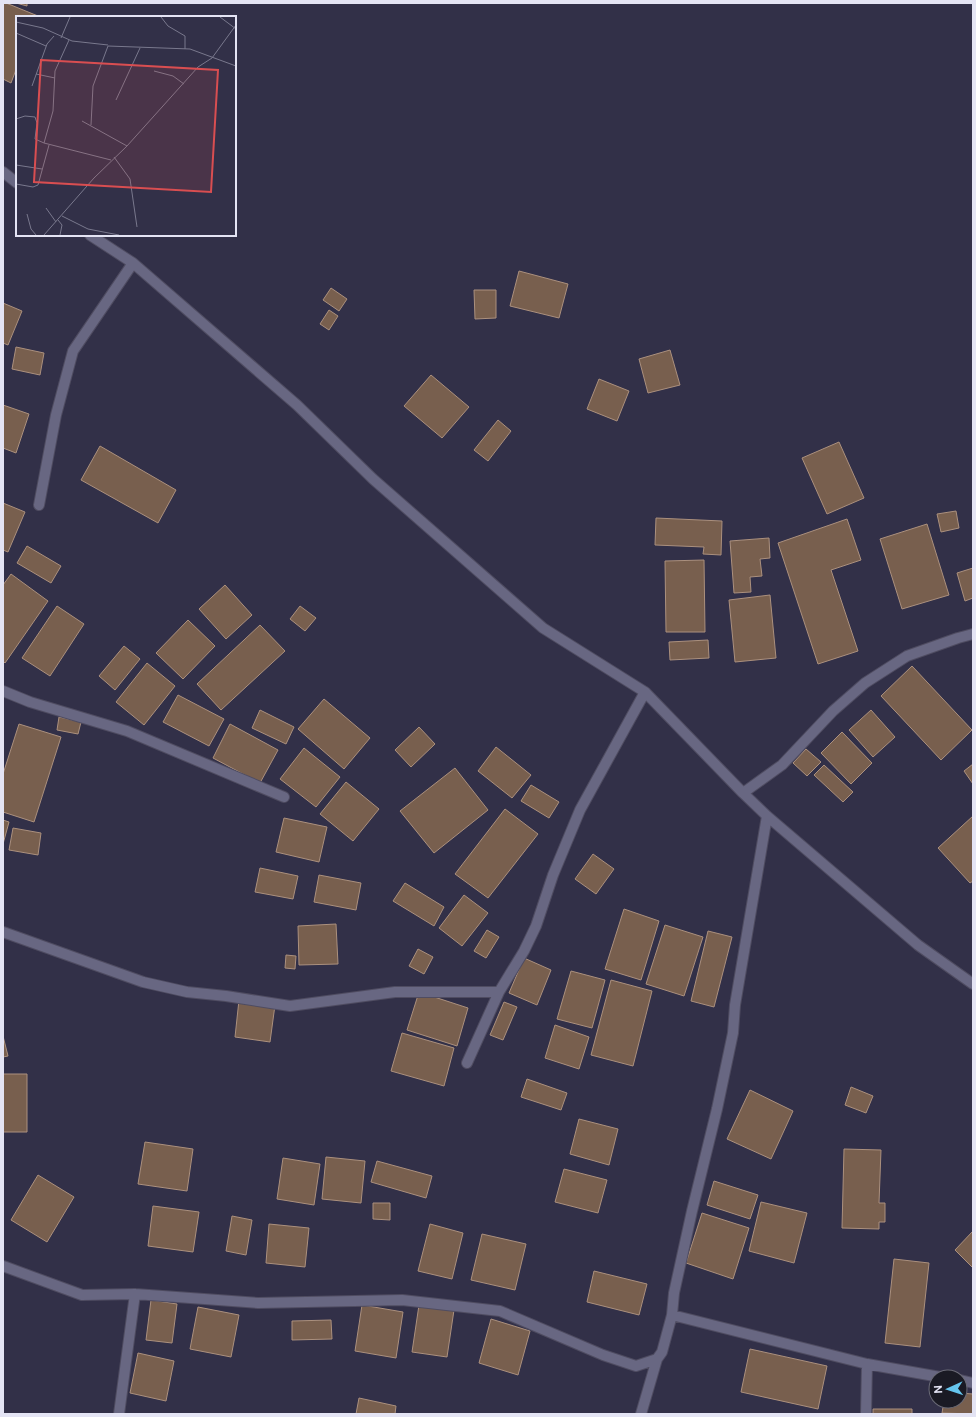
<svg xmlns="http://www.w3.org/2000/svg" width="976" height="1417" viewBox="0 0 976 1417" font-family="'Public Sans',sans-serif">
	<rect width="100%" height="100%" fill="#323048"/>
	<path fill="#785f4e" stroke="#ab907e" d="M3,3h3l32,13 -1,1h-20v50l-6,16 -8,-4z
		M16,3h11v3z
		M519,271l49,13 -9,34 -49,-12z
		M331,288l16,11 -8,12 -16,-11z
		M474,290h22v28l-21,1z
		M3,303l19,8 -14,34 -5,-2z
		M329,310l9,6 -9,14 -9,-6z
		M16,347l28,6 -4,22 -28,-6z
		M670,350l10,35 -32,8 -9,-34z
		M431,375l38,32 -27,31 -38,-32z
		M599,379l30,12 -12,30 -30,-12z
		M3,405l26,9 -13,39 -13,-5z
		M498,420l13,11 -23,30 -14,-11z
		M839,442l25,56 -37,16 -25,-56z
		M100,446l76,44 -18,33 -77,-43z
		M3,503l22,9 -17,40 -5,-2z
		M956,511l3,17 -18,4 -4,-18z
		M656,518l66,3 -1,34 -18,-1 1,-7 -49,-2z
		M847,519l14,41 -30,10 27,81 -40,13 -40,-121z
		M927,524l22,71 -47,14 -22,-70z
		M769,538l1,20 -10,1 2,17 -12,1 1,15 -17,1 -4,-52z
		M27,546l34,20 -10,17 -34,-20z
		M704,560l1,72h-39l-1,-71z
		M973,568v30l-8,3 -8,-28z
		M11,574l37,27 -43,62 -2,-2v-76z
		M225,585l27,30 -26,24 -27,-30z
		M770,595l6,63 -41,4 -6,-62z
		M57,606l27,18 -34,52 -28,-18z
		M300,606l16,12 -11,13 -15,-12z
		M188,620l27,26 -32,33 -27,-26z
		M260,625l25,26 -64,59 -24,-26z
		M708,640l1,18 -39,2 -1,-18z
		M124,646l16,13 -25,31 -16,-14z
		M147,663l28,23 -31,39 -28,-23z
		M912,666l60,64 -31,30 -60,-64z
		M178,695l46,24 -15,27 -46,-24z
		M324,699l46,39 -26,31 -46,-40z
		M260,710l34,17 -8,17 -34,-16z
		M871,710l24,27 -22,20 -24,-27z
		M59,717l22,5 -3,12 -21,-4z
		M19,724l42,13 -27,85 -31,-10v-38z
		M230,724l48,26 -18,33 -47,-25z
		M419,727l16,17 -24,23 -16,-17z
		M842,732l30,31 -21,21 -30,-31z
		M496,747l35,28 -19,23 -34,-27z
		M304,748l36,29 -24,30 -36,-28z
		M806,749l15,13 -14,14 -14,-13z
		M973,764v20l-9,-13z
		M824,765l29,27 -10,10 -29,-27z
		M455,768l33,42 -54,43 -34,-42z
		M346,782l33,27 -26,32 -33,-27z
		M531,785l28,17 -10,16 -28,-17z
		M505,809l33,25 -50,64 -33,-24z
		M973,816v65l-3,2 -32,-35z
		M284,818l43,9 -8,35 -43,-10z
		M3,820l6,2 -6,22z
		M13,828l28,5 -3,22 -29,-5z
		M593,854l21,15 -18,25 -21,-15z
		M260,868l38,8 -5,23 -38,-7z
		M319,875l42,8 -5,27 -42,-8z
		M405,883l39,24 -10,19 -41,-25z
		M464,895l24,18 -26,33 -23,-18z
		M624,909l35,12 -18,59 -36,-11z
		M336,924l2,40 -39,1 -1,-39z
		M665,925l38,12 -19,59 -38,-12z
		M487,930l12,7 -13,21 -12,-7z
		M708,931l24,6 -18,70 -23,-6z
		M418,949l15,8 -9,17 -15,-8z
		M286,955l10,1 -1,13 -10,-1z
		M524,958l27,12 -14,35 -28,-12z
		M571,971l34,9 -13,48 -35,-9z
		M611,980l41,11 -19,75 -42,-11z
		M419,992l49,16 -11,38 -50,-16z
		M239,1000l36,5 -5,37 -35,-5z
		M504,1002l13,5 -14,33 -13,-5z
		M555,1025l34,12 -10,32 -34,-11z
		M402,1033l52,15 -10,38 -53,-15z
		M3,1036l5,20 -5,1z
		M3,1074h24v58h-24z
		M527,1079l40,14 -6,17 -40,-13z
		M851,1087l22,9 -7,17 -21,-8z
		M750,1090l43,21 -22,48 -44,-20z
		M579,1119l39,10 -9,36 -39,-11z
		M145,1142l48,7 -6,42 -49,-7z
		M844,1149l37,1 -2,53h6v19h-6v7l-37,-1z
		M326,1157l39,4 -4,42 -39,-4z
		M283,1158l37,6 -6,41 -37,-6z
		M377,1161l55,15 -6,22 -55,-16z
		M564,1169l43,11 -9,33 -43,-11z
		M38,1175l36,22 -27,45 -36,-22z
		M714,1181l44,14 -8,24 -43,-14z
		M761,1202l46,11 -13,50 -45,-12z
		M373,1203h17v17l-17,-1z
		M153,1206l46,6 -6,40 -45,-6z
		M702,1213l47,15 -16,51 -47,-16z
		M232,1216l20,4 -6,35 -20,-4z
		M269,1224l40,4 -4,39 -39,-4z
		M430,1224l33,9 -11,46 -34,-8z
		M973,1231v37l-18,-18z
		M482,1234l44,10 -11,46 -44,-10z
		M894,1259l35,4 -9,84 -35,-4z
		M594,1271l53,13 -8,31 -52,-13z
		M151,1300l26,4 -5,39 -26,-3z
		M362,1305l41,7 -7,46 -41,-7z
		M419,1305l35,5 -7,47 -35,-5z
		M198,1307l41,8 -8,42 -41,-8z
		M491,1319l39,12 -12,44 -39,-12z
		M331,1320l1,19 -40,1v-19z
		M750,1349l77,17 -9,43 -77,-17z
		M138,1353l36,8 -8,40 -36,-8z
		M960,1393l13,1v20l-31,-1 2,-12h16z
		M359,1398l37,8 -1,8h-39z
		M873,1409h39v5h-39z"/>
	<g fill="none" stroke-linecap="round" stroke-linejoin="round">
		<g stroke="#4f4c61" stroke-width="12">
			<path id="street" d="M3,172l14,11
				M90,235l43,28 164,142 76,74 170,149 102,64 98,101 24,23 151,129 55,39
				M39,505l17,-90 17,-64 60,-88
				M3,691l27,11 97,29 157,66
				M743,793l39,-28 51,-54 32,-28 42,-27 51,-18 15,-4
				M3,932l140,50 44,10 39,4 64,10 105,-14h104
				M467,1063l32,-71 25,-41 12,-25 17,-51 27,-65 65,-118
				M3,1266l79,29 53,-1 123,9 144,-3 98,11 103,44 33,11 21,-7 5,-7 10,-37 2,-22 18,-82 25,-102 16,-76 2,-28 32,-189
				M672,1315l195,49 73,13
				M960,1380l13,3
				M119,1414l16,-120
				M641,1414l16,-55
				M866,1414l1,-50"/>
		</g>
		<use href="#street" stroke="#686782" stroke-width="10"/>
	</g>
	<g transform="translate(16 16)">
		<rect width="220" height="220" fill="#323048"/>
		<path fill="none" stroke="#79788d" stroke-width="1" d="M145,1l7,9 17,10v13M204,1l16,12M0,6l27,6 29,13 36,4M0,17l30,13M45,22l9,-21M53,24l-14,31 -2,40 -9,32 67,17M138,55l19,5 11,8M20,58l19,4M16,70l15,-42 7,-8M100,84l24,-52M0,103l9,-3 10,1 2,6 -2,16 9,4M66,105l45,25M75,109l2,-39 15,-40 82,3 46,17M98,141l16,22 7,48M0,149l26,4M0,168l17,3 5,-2 11,-40M30,192l10,14M11,198l4,15 5,6M46,200l26,13 31,6M42,204l4,5 -2,10M28,219l50,-57 33,-32 71,-79 14,-9 24,-33"/>
		<path fill="#d94e51" fill-opacity="0.15" stroke="#d94e51" stroke-width="2" d="M25,44l177,10 -7,122 -177,-10z"/>
		<rect width="220" height="220" fill="none" stroke="#e4e4f4" stroke-width="2"/>
	</g>
	<rect width="976" height="1417" fill="none" stroke="#e4e4f4" stroke-width="8"/>
	<g transform="translate(948 1389) rotate(267)"><circle r="19" fill="#1a1a24" stroke="#6b6b77"/>
	<path d="M0-3L7 15L0 10L-7 15Z" fill="#65c5ee"/>
	<text y="-6" font-size="11" font-weight="bold" text-anchor="middle" fill="#e4e4f4">N</text>
	</g>
</svg>
